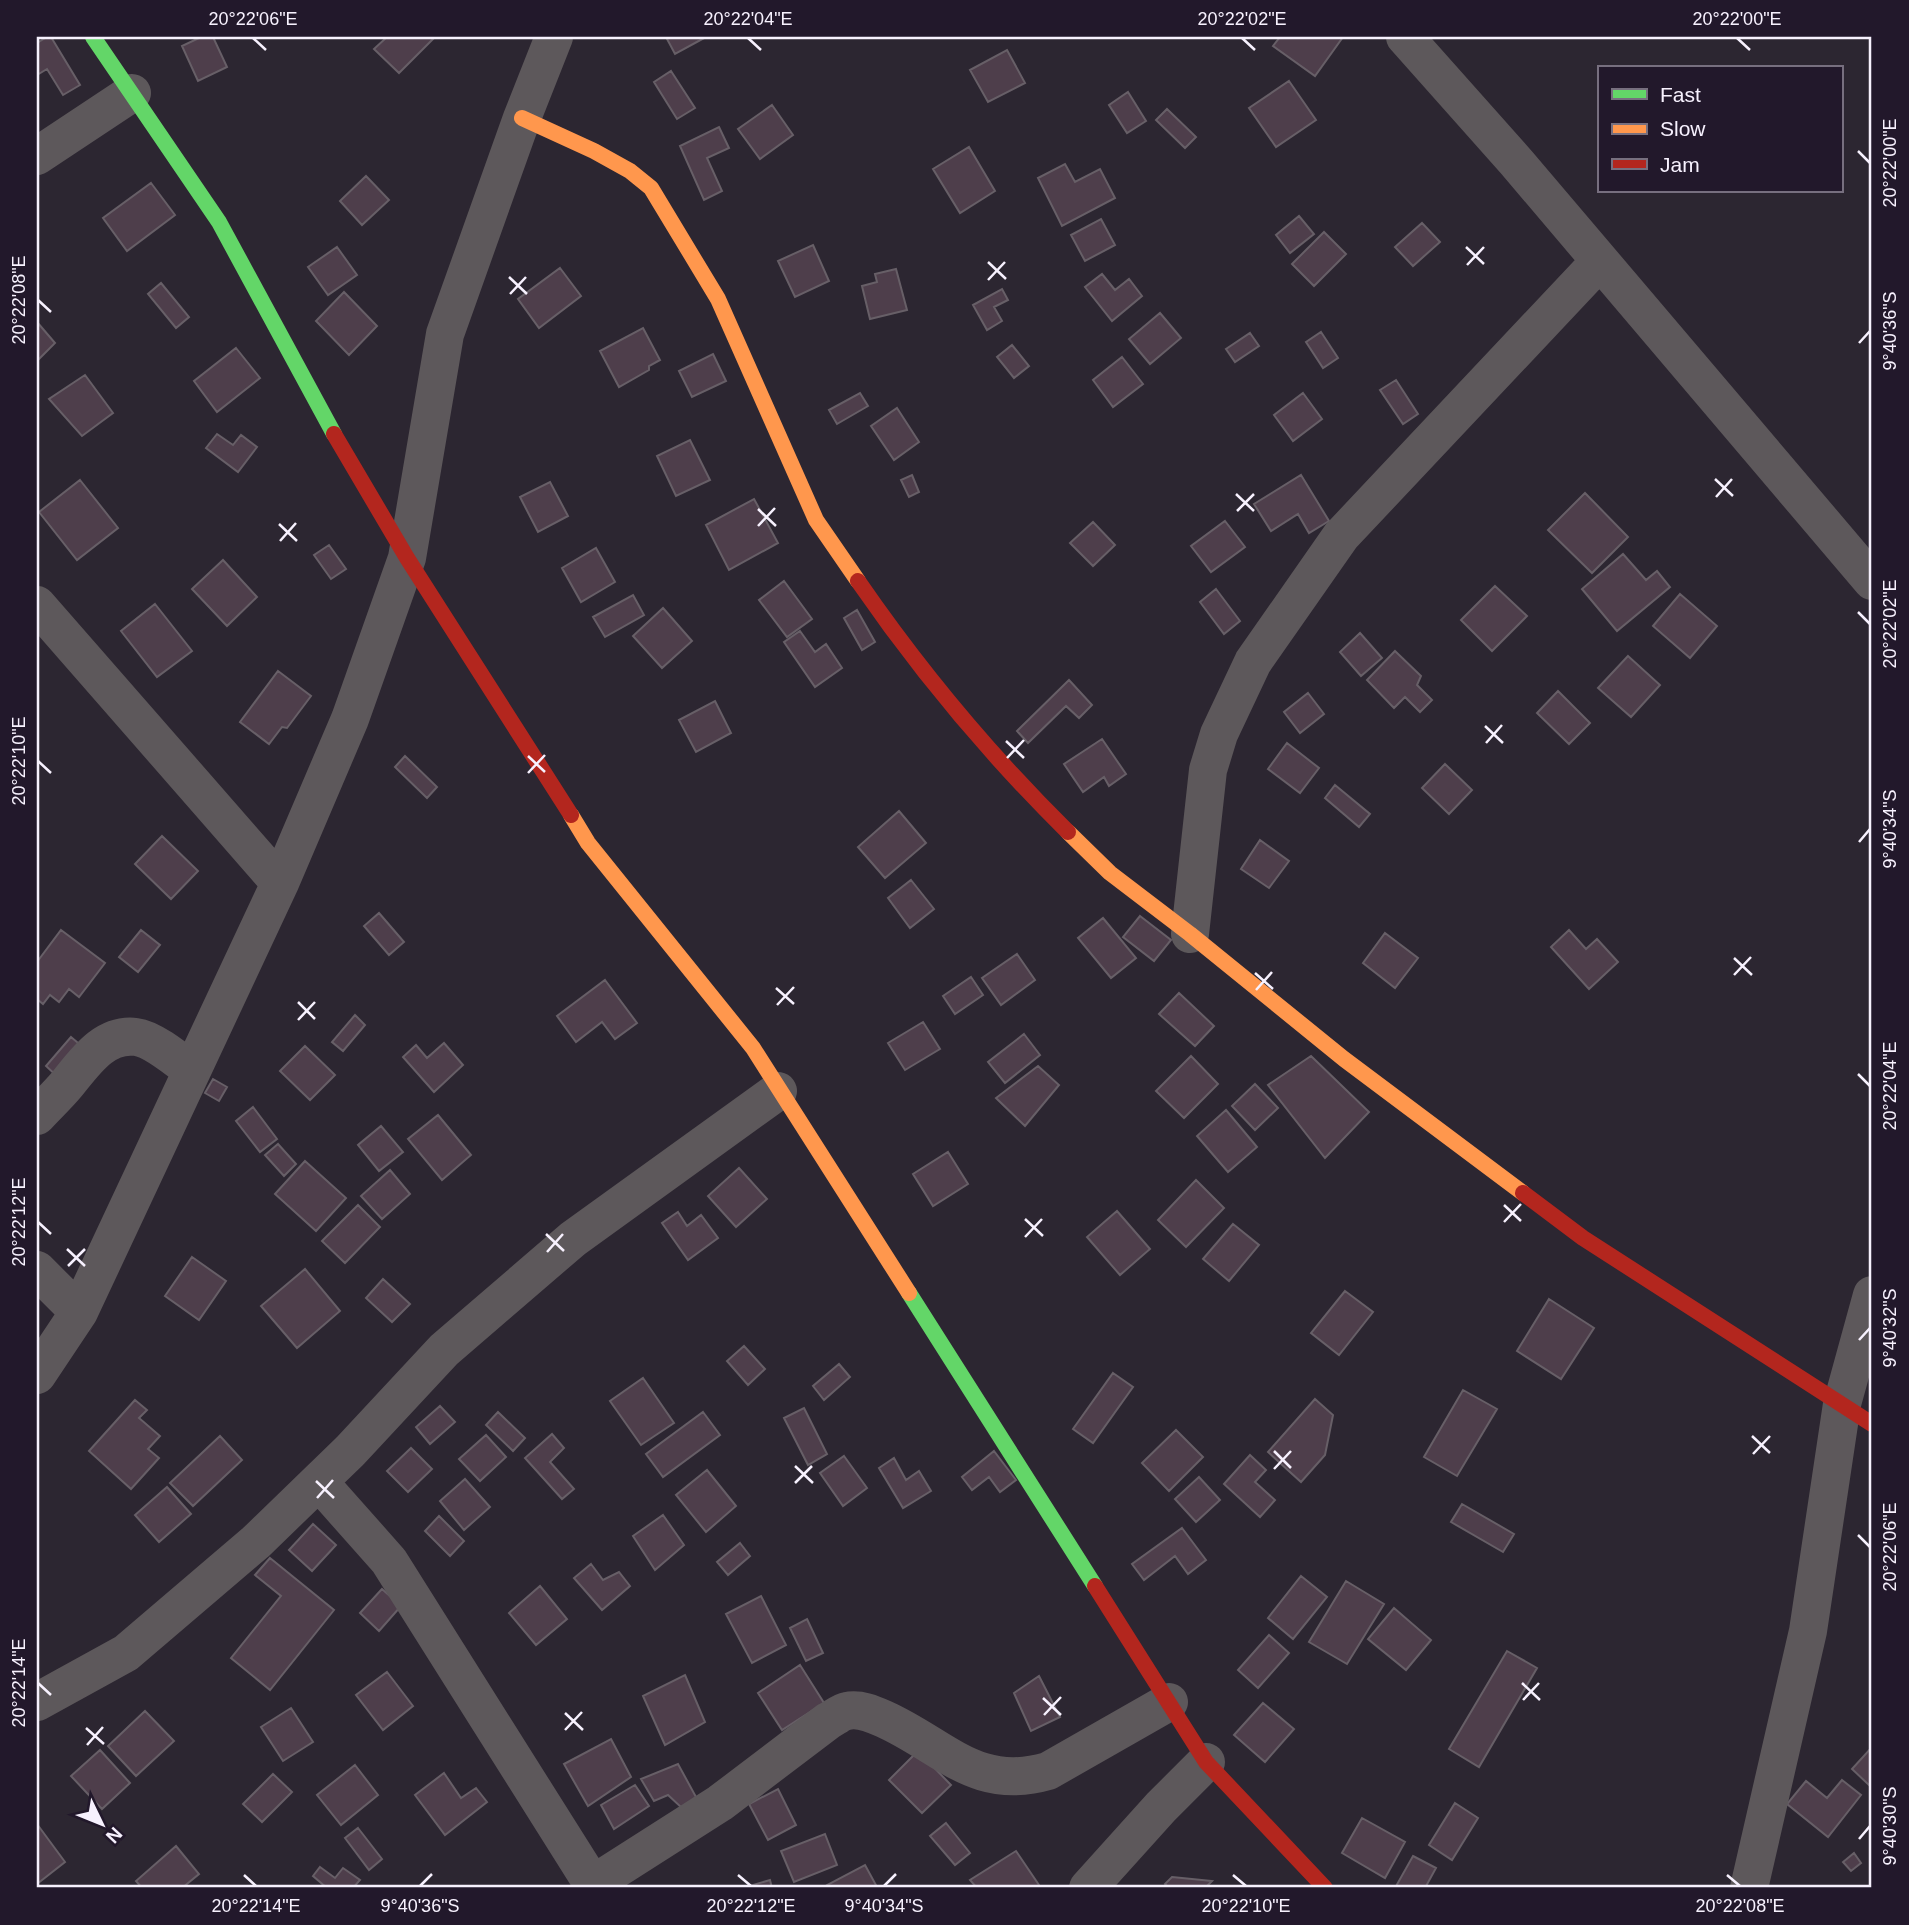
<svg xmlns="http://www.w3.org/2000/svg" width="1909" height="1925" viewBox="0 0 1909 1925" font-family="Helvetica,sans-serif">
	<rect width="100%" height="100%" fill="#2c2631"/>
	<path fill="#4e3e4b" stroke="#675f67" stroke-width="2" d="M47,37h4l29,48 -17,10 -16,-26 -10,6v-32z
		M201,37h12l14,30 -29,14 -16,-35z
		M387,37h45l2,1 -35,35 -25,-24z
		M666,37h40l-31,17z
		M1280,37h63l-28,39 -42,-30z
		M1007,50l18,33 -37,19 -18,-32z
		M671,71l24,37 -18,11 -23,-37z
		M1289,81l27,39 -40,27 -27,-39z
		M1128,92l18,29 -19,12 -18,-28z
		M772,105l21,30 -33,24 -22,-30z
		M1167,109l29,28 -11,11 -29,-28z
		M719,127l10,21 -22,10 15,33 -18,9 -24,-54z
		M969,147l26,44 -35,22 -27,-44z
		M1065,164l10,18 25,-13 15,29 -53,28 -24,-48z
		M366,176l23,24 -27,25 -22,-24z
		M151,183l24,32 -48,36 -24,-33z
		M1299,216l15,18 -24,19 -14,-18z
		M1101,219l14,26 -30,16 -14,-26z
		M1422,223l18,19 -27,24 -18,-19z
		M1324,232l22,22 -32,32 -22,-22z
		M813,245l16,36 -34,16 -17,-36z
		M337,247l20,28 -29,20 -20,-28z
		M560,268l21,28 -42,32 -21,-29z
		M896,269l11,41 -37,9 -8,-33 15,-4 -2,-8z
		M1102,274l13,16 14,-11 13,17 -30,25 -27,-34z
		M161,283l28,34 -13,11 -28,-34z
		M1002,289l6,11 -14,7 8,14 -15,9 -14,-25z
		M344,292l33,34 -28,29 -33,-34z
		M1160,313l21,25 -31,26 -21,-25z
		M37,322l18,21 -18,18z
		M643,328l17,32 -11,6v4l-30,17 -19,-36z
		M1321,332l17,26 -15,10 -17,-26z
		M1250,333l9,13 -24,16 -9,-13z
		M1012,345l17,21 -15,12 -17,-21z
		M236,348l24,30 -43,34 -23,-31z
		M713,354l13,27 -34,16 -13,-26z
		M1122,357l21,27 -30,23 -20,-27z
		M85,375l28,38 -31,23 -33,-37z
		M1396,380l22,34 -15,10 -23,-34z
		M860,393l8,13 -31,18 -8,-14z
		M1303,393l19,26 -29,22 -19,-26z
		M897,408l22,34 -25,18 -23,-34z
		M217,434l16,11 8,-10 16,12 -19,25 -32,-24z
		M690,440l20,40 -34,16 -19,-40z
		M912,475l7,17 -10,5 -8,-17z
		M1301,475l28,46 -20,12 -11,-19 -27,17 -17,-27z
		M80,480l38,48 -41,32 -38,-48z
		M550,482l18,34 -30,16 -18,-35z
		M1585,493l43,44 -36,36 -44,-43z
		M754,499l24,44 -49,27 -23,-45z
		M1225,521l20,26 -34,25 -20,-26z
		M1093,522l22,23 -22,21 -23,-23z
		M329,545l17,24 -15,10 -17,-24z
		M596,548l19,34 -34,20 -19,-34z
		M1623,554l23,26 11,-9 13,16 -53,44 -35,-42z
		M223,560l34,37 -30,29 -35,-37z
		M784,581l28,38 -25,18 -28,-37z
		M1495,586l32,30 -35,35 -31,-31z
		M1216,589l24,32 -16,13 -24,-32z
		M1680,594l37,32 -27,32 -37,-32z
		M633,595l11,20 -39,22 -12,-20z
		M155,604l37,47 -35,26 -36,-46z
		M663,608l29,33 -30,27 -29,-32z
		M857,610l18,32 -13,8 -18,-32z
		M800,631l15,21 11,-8 16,24 -27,19 -31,-45z
		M1360,633l22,25 -21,18 -21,-24z
		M1395,651l26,25 -4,9 15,15 -12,12 -15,-15 -11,11 -27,-28z
		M1628,656l32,29 -29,32 -33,-29z
		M278,671l33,25 -24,32 -5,-1 -13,17 -29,-22z
		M1069,680l23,25 -13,13 -13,-12 -38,37 -11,-12z
		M1558,691l32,32 -21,21 -32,-31z
		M1308,693l16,21 -24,19 -16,-21z
		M715,701l16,32 -35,19 -17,-32z
		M1102,739l24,35 -17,12 -5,-9 -21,15 -19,-28z
		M1287,743l32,25 -19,25 -32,-24z
		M405,756l32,31 -10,11 -32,-31z
		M1445,764l27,26 -23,24 -27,-26z
		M1335,785l35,29 -11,13 -34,-29z
		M899,811l27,32 -41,35 -27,-31z
		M162,836l36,35 -27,28 -36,-35z
		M1260,840l29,21 -20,27 -28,-19z
		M911,880l23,29 -24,19 -22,-30z
		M379,913l25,29 -15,13 -25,-29z
		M1140,916l31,24 -17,21 -31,-24z
		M1103,918l33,40 -25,20 -33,-40z
		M61,930l44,33 -26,34 -10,-8 -10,13 -9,-7 -7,9 -6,-5v-37z
		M141,930l19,15 -22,27 -19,-15z
		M1569,930l17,19 11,-10 21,23 -29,27 -38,-42z
		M1385,933l33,25 -23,30 -32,-25z
		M1017,954l18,26 -34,25 -19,-27z
		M971,977l12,18 -28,19 -12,-18z
		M605,980l32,43 -22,16 -13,-17 -26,20 -19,-26z
		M1179,993l35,33 -19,20 -36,-32z
		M355,1015l10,10 -22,26 -11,-9z
		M923,1022l17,27 -35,21 -17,-27z
		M1024,1034l16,21 -35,28 -17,-21z
		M71,1037l13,11 -25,30 -13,-12z
		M444,1043l19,22 -29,27 -31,-35 13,-12 11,13z
		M305,1046l30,29 -25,25 -30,-29z
		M1191,1056l27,28 -34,34 -28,-27z
		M1311,1056l58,56 -44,46 -57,-73z
		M1038,1066l21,19 -34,41 -29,-28z
		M213,1079l14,8 -8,14 -14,-8z
		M1255,1084l23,24 -23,22 -23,-24z
		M253,1107l24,32 -17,13 -24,-31z
		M1226,1110l31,37 -29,25 -31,-36z
		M438,1115l33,40 -29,25 -34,-41z
		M381,1126l22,26 -24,19 -21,-26z
		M278,1144l18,20 -12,12 -19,-21z
		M948,1152l20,32 -35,22 -20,-32z
		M305,1161l41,37 -30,33 -41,-37z
		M739,1168l28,31 -31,28 -28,-31z
		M390,1170l20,24 -28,25 -21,-23z
		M1196,1180l28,28 -38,39 -28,-27z
		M358,1205l22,22 -35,36 -23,-22z
		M1117,1211l33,38 -30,26 -33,-38z
		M678,1212l9,14 14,-11 17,23 -30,22 -26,-37z
		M1233,1224l26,21 -30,36 -26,-22z
		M192,1257l34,24 -27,39 -34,-24z
		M305,1269l35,42 -43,37 -36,-42z
		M383,1279l27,25 -18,18 -26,-24z
		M1345,1291l28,21 -34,43 -28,-22z
		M1549,1299l45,29 -33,51 -44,-28z
		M744,1346l21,23 -17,16 -21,-24z
		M839,1364l11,13 -26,23 -11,-14z
		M1113,1373l20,14 -40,56 -20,-14z
		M643,1378l31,45 -33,22 -31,-44z
		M1463,1390l34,19 -40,67 -33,-19z
		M1315,1399l18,16 -8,40 -24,27 -33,-30z
		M135,1400l12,10 -8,8 21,18 -12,13 11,9 -28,31 -42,-38z
		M440,1406l15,16 -25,22 -14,-17z
		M804,1408l23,46 -19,11 -24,-47z
		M498,1412l27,26 -12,13 -27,-26z
		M703,1412l17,23 -57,42 -17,-23z
		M1176,1430l27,27 -34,34 -27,-28z
		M552,1434l12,14 -14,14 24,27 -12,10 -37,-41z
		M486,1435l20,22 -26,24 -21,-22z
		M220,1436l22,24 -49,46 -23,-23z
		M411,1448l21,21 -24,23 -21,-21z
		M994,1451l22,29 -16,12 -11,-15 -17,13 -10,-13z
		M1250,1455l16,15 -11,12 20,18 -15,17 -36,-33z
		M844,1456l23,32 -24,18 -23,-33z
		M894,1458l12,22 13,-9 12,20 -28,17 -24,-40z
		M707,1470l29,36 -30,26 -30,-37z
		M1199,1477l21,23 -24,22 -21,-23z
		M465,1479l25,28 -26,23 -24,-29z
		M167,1487l24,27 -32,28 -24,-27z
		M1462,1504l52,30 -11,18 -52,-30z
		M663,1515l21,30 -29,25 -22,-34z
		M439,1516l25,25 -14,15 -25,-25z
		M313,1524l23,21 -24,26 -23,-21z
		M1182,1528l24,32 -18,14 -13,-18 -31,24 -12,-16z
		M740,1543l10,13 -22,19 -11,-13z
		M270,1558l64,52 -64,80 -39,-32 50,-62 -26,-21z
		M591,1564l12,16 16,-8 11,14 -28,24 -28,-32z
		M1301,1576l26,21 -34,42 -25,-21z
		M1346,1581l38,23 -37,60 -38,-22z
		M540,1586l27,33 -31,26 -27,-32z
		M382,1589l19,17 -22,25 -19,-18z
		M761,1596l25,49 -34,18 -26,-49z
		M1394,1608l37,32 -25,30 -38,-31z
		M807,1619l16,34 -17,8 -16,-33z
		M1269,1635l20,18 -31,35 -20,-18z
		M1507,1651l30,17 -58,99 -30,-18z
		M800,1665l24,38 -42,27 -24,-37z
		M387,1672l26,34 -30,24 -27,-35z
		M685,1675l20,47 -40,23 -22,-49z
		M1039,1676l21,41 -29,14 -17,-38z
		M1263,1703l31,26 -29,33 -31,-27z
		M291,1708l22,34 -30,19 -22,-34z
		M145,1711l29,30 -38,35 -28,-30z
		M611,1739l20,38 -43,29 -24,-42z
		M1872,1747v34l-3,4 -17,-16z
		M100,1750l30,33 -28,26 -31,-33z
		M918,1751l33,34 -29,28 -33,-33z
		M678,1764l18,33 -13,12 -15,-14 -14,6 -13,-22z
		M355,1765l23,30 -37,30 -24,-30z
		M444,1773l17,25 15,-10 11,14 -42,33 -30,-40z
		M273,1774l19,18 -30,30 -19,-18z
		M1842,1780l19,15 -33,42 -41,-33 19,-23 21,17z
		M635,1785l14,21 -35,23 -13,-24z
		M778,1789l18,36 -28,15 -19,-36z
		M1455,1803l23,15 -26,42 -23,-15z
		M1362,1818l43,24 -20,36 -43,-25z
		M946,1823l24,30 -15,12 -25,-29z
		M37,1824l28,38 -28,22z
		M358,1828l24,31 -13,11 -24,-32z
		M825,1834l12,31 -43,17 -13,-31z
		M176,1846l23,28 -17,14h-40l-6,-7z
		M1016,1851l25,37h-64l-7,-8z
		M1854,1853l7,10 -10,8 -8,-9z
		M1413,1856l23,12 -11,20h-30z
		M865,1865l12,22 -48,1 -2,-3z
		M320,1867l15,11 8,-10 17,12 -7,8h-26l-14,-12z
		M1172,1877l40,4 -7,7h-36l-4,-4z
		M770,1880l2,8h-29z"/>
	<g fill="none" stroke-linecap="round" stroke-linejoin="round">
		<path stroke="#5d585b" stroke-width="38" d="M1405,37l112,126 355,418
			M37,156l95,-63
			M37,605l243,278
			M1190,934l18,-164 11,-36 34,-72 88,-126 259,-275
			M37,1116c10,-11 21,-21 30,-32 18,-22 37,-51 69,-47 17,2 43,24 56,34
			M37,1270l42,42
			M37,1375l42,-63 201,-429 70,-164 57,-161 38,-224 77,-216 32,-81
			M319,1482l70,79 206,327
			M37,1702l89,-49 130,-111 94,-91 94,-101 129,-111 205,-148
			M593,1884l127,-81 108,-82c6,-3 13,-9 19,-10 12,-3 26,3 37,8 60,27 92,73 164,52l121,-69
			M1088,1888l73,-81 45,-45
			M1749,1888l59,-257 34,-227 30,-109"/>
		<path stroke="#63d668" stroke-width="16" d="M93,37l126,185 115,212
			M909,1293l186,293"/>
		<path stroke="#ff974d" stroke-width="16" d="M522,118l72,33 36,20 21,17 67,111 98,221 42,61
			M571,815l17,28 165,205 156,245
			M1068,832l42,41 80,61 154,125 179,134"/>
		<path stroke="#b3261e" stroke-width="16" d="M334,434l73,124 164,257
			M858,581c62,90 132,174 210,251
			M1523,1193l60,45 289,186
			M1095,1586l111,176 119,126"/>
	</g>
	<path fill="none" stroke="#f7f1fe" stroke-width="2.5" d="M253,38l13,12M748,38l13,12M1242,38l13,12M1737,38l13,12M1858,151l12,12M1466,247l18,17M988,262l18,17M1467,265l17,-18M509,277l18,17M988,280l17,-18M510,294l16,-17M38,300l13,12M1859,343l11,-12M1715,479l18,17M1236,494l18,17M1716,497l16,-18M758,509l18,17M1237,511l17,-17M279,524l18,17M758,526l17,-18M280,541l16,-18M1858,612l12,12M1485,726l18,17M1006,741l18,17M1486,743l16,-18M528,756l17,16M1007,758l17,-18M38,761l13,12M528,773l17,-18M1859,842l11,-13M1734,958l18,17M1255,973l18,16M1734,975l17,-18M776,988l18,16M1256,990l16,-18M298,1002l17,17M777,1005l17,-18M298,1020l17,-18M1858,1074l12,12M1504,1205l17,16M1025,1219l18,17M38,1222l13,12M1504,1222l17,-18M546,1234l18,17M1025,1237l17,-18M67,1249l18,17M547,1252l16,-18M68,1266l17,-17M1859,1340l11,-12M1752,1436l18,17M1274,1451l17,17M1753,1454l17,-18M795,1466l18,17M1274,1469l17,-18M316,1481l18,17M795,1483l17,-17M317,1498l16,-18M1858,1535l12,12M38,1683l13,12M1522,1683l18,17M1043,1698l18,17M1523,1700l16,-17M565,1713l18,17M1044,1715l17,-18M86,1728l18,16M565,1730l17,-18M87,1745l16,-18M1859,1839l11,-13M244,1875l12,11M738,1875l13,11M1233,1875l13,11M1727,1875l13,11M420,1886l12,-12M884,1886l12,-12"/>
	<rect width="1909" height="1925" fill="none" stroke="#22182b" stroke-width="77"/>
	<rect x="1598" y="66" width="245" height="126" fill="#22182b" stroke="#776f7f" stroke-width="2"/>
	<rect x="1612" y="89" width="35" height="10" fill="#63d668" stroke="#776f7f" stroke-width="2"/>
	<text x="1660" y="102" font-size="21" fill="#f7f1fe">Fast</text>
	<rect x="1612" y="124" width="35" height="10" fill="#ff974d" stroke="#776f7f" stroke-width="2"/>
	<text x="1660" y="136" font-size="21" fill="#f7f1fe">Slow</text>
	<rect x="1612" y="159" width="35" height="10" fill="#b3261e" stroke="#776f7f" stroke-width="2"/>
	<text x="1660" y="172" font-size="21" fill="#f7f1fe">Jam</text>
	<g transform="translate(102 1824) rotate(133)" stroke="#22182b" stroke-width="5" paint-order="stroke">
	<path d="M0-5L12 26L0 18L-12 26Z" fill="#f7f1fe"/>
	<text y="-10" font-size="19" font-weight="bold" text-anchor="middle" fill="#f7f1fe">N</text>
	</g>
	<rect x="38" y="38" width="1832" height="1848" fill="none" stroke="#f7f1fe" stroke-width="2.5"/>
	<g font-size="18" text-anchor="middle" fill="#f7f1fe">
		<text x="253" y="25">20°22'06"E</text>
		<text x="748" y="25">20°22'04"E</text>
		<text x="1242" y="25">20°22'02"E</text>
		<text x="1737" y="25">20°22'00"E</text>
		<text transform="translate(1890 163) rotate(-90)" y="6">20°22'00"E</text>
		<text transform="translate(19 300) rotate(-90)" y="6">20°22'08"E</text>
		<text transform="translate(1890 331) rotate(-90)" y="6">9°40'36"S</text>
		<text transform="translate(1890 624) rotate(-90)" y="6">20°22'02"E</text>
		<text transform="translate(19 761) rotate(-90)" y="6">20°22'10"E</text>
		<text transform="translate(1890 829) rotate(-90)" y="6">9°40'34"S</text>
		<text transform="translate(1890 1086) rotate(-90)" y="6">20°22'04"E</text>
		<text transform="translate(19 1222) rotate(-90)" y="6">20°22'12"E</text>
		<text transform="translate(1890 1328) rotate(-90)" y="6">9°40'32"S</text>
		<text transform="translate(1890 1547) rotate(-90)" y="6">20°22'06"E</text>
		<text transform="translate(19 1683) rotate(-90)" y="6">20°22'14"E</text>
		<text transform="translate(1890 1826) rotate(-90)" y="6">9°40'30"S</text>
		<text x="256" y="1912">20°22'14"E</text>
		<text x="420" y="1912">9°40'36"S</text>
		<text x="751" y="1912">20°22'12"E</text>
		<text x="884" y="1912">9°40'34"S</text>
		<text x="1246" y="1912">20°22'10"E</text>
		<text x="1740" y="1912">20°22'08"E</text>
	</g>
</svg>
